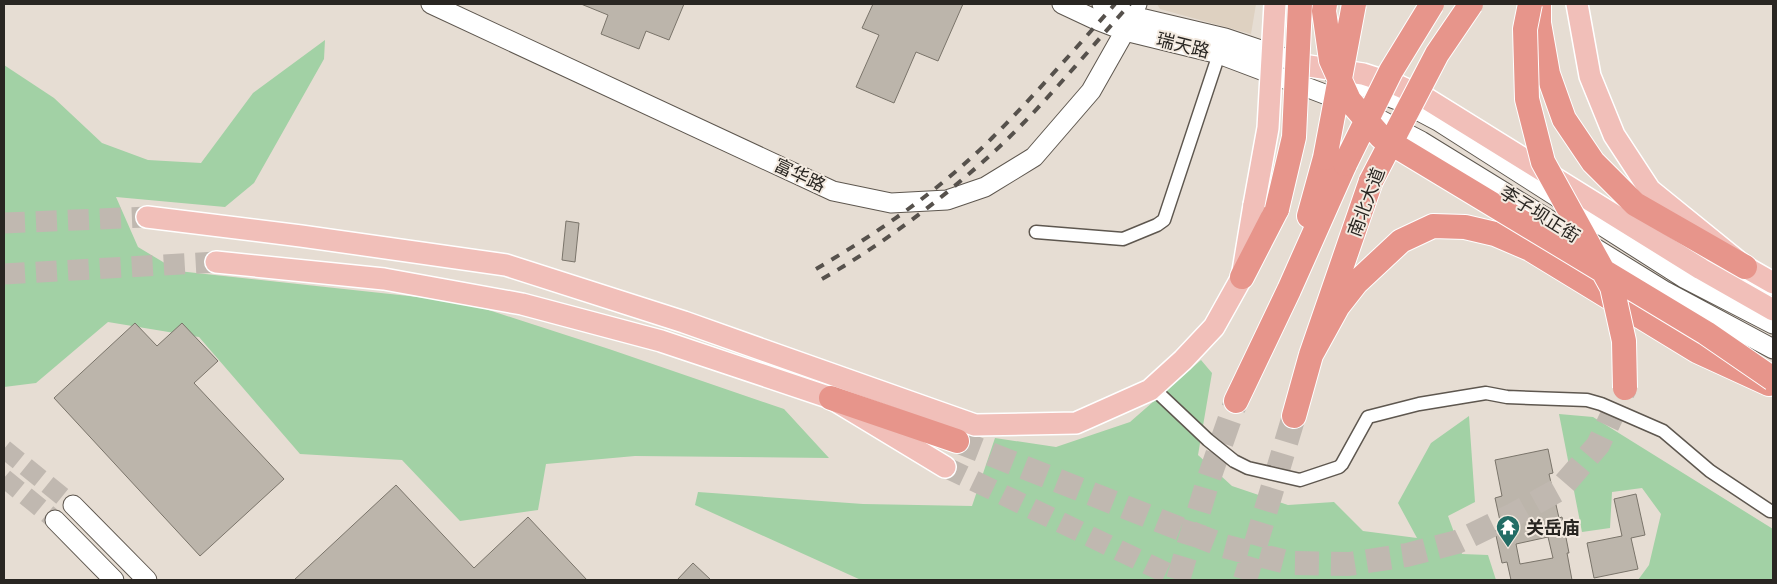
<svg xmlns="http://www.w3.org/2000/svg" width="1777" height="584" viewBox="0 0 1777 584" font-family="'PT Sans','Noto Sans SC',sans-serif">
	<rect width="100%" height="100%" fill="#e6ddd3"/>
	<path fill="#ded1c1" d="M1157,4h99l-5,30 -91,-25z"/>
	<path fill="#a2d1a5" d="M325,40l-1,19 -70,124 -29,24 -109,-10 22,50 40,24 286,31 145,47 175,60 45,49 -194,-2 -89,8 -8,46 -78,11 -58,-61 -102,-6 -101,-117 -91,-15 -72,61 -32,4v-322l50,33 48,45 46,17 53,3 52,-70z
		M1201,360l11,13 -14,82 34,31 56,19 46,-3 29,29 54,7 -19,-35 33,-60 38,-27 6,86 -27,14 14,38 26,1 8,25h-635l-166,-75 3,-13 165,12 109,2 23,-68 61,9 74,-25z
		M1559,414l34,3 180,112v51h-135l11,-15 12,-51 -19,-26 -30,4 -2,36 -28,4z"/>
	<path fill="#bcb5ab" stroke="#7a746a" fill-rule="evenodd" d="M581,4h103l-15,36 -23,-9 -7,18 -38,-15 7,-19z
		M873,4h90l-25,57 -22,-9 -22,51 -38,-16 23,-52 -17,-7z
		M566,221l13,2 -4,39 -13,-2z
		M135,323l22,23 25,-23 36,38 -24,22 90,96 -84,77 -146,-158z
		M1548,449l5,24 -4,1 10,44 3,-1 7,36h-2l5,27h-61l-4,-18 -5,1 -7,-32 7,-1 -7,-32 7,-2 -7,-36zM1548,537l5,21 -33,6 -4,-20z
		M396,485l78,83 54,-51 59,63h-293z
		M1636,494l9,41 -14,3 7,31 -44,9 -7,-35 35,-7 -8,-37z
		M693,563l18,17h-34z"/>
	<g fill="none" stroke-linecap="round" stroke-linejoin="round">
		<path stroke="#c0b8b0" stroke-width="19" stroke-dasharray="19 9" stroke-linecap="butt" d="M4,449l69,56
			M4,478l51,42"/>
		<path stroke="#c0b8b0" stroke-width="21" stroke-dasharray="21 11" stroke-linecap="butt" d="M4,223l143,-6
			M4,274l212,-12
			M945,467l236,113"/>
		<path stroke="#c0b8b0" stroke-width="24" stroke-dasharray="24 12" stroke-linecap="butt" d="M957,441l267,105 66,17 59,1 58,-9 50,-13 56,-27 47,-26 38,-44 27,-57
			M1178,580l30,-99 28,-80
			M1245,580l49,-164"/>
		<g stroke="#5e574f" stroke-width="15">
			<path id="street" d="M1036,232l87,7 34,-14 7,-5 55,-166
				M1153,388l55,52 26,21 14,7 52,12 39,-13 3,-3 26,-47 51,-13 67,-11 21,4 80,3 14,4 62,27 47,40 60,40h3"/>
		</g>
		<g stroke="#5e574f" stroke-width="21">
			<path id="secondary" d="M431,4l402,187 58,12 56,-3 38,-13 49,-30 57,-66 34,-60 12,-27
				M1062,4l32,15 31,12 94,23 129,49 73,38 242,149 110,59
				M1102,4l30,12 93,22 83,28
				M1334,75l68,27 36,19 246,157 89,46
				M73,505l74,75
				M55,520l59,60"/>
		</g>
		<g stroke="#fff" stroke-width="24">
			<path id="primary" d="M1577,4l13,72 24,59 36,55 95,77 28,16
				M1309,66l54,8 34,11 30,14 274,170 72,41
				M147,217l154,19 205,29 178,57 291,103 101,-2 74,-33 33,-30 31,-33 28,-50 12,-72
				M216,262l168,17 138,25 139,37 170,57 114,69"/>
		</g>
		<g stroke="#fff" stroke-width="26">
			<path id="highway" d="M1539,4v19l9,51 16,45 29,43 42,42 110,63
				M1309,216l16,-58
				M1242,277l35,-68
				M1311,355l27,-49 18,-23 45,-42 32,-15 32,1 30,7 35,15 167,102 72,33
				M831,398l126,43
				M1236,401l53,-111 56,-126
				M1294,416l17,-61 60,-174"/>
		</g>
		<use href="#street" stroke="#fff" stroke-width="12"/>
		<use href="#secondary" stroke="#fff" stroke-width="19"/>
		<use href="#primary" stroke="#f1bfb9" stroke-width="21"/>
		<use href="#highway" stroke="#e7958b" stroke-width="24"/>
		<path stroke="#56514c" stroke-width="4" stroke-dasharray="9 9" stroke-linecap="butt" d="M816,269c63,-37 124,-79 176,-131 43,-43 83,-89 123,-134
			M822,279c63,-36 120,-80 174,-129 48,-45 90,-97 134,-146"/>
		<g stroke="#fff" stroke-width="24" stroke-linecap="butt">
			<path id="primary-bridge" d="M1254,205l14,-77 7,-124"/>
		</g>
		<g stroke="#fff" stroke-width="26" stroke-linecap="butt">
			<path id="highway-bridge" d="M1325,4l-1,7 7,49 18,40 32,37 325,196 67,46
				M1530,4l-5,25 2,70 16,63 69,125 12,54 1,47
				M1325,158l29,-154
				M1345,164l46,-93 41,-67
				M1371,181l66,-127 34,-50
				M1277,209l17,-72 6,-133"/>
		</g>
		<use href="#primary-bridge" stroke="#f1bfb9" stroke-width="21"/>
		<use href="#highway-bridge" stroke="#e7958b" stroke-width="24"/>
	</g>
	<defs>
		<g id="temple-pin" transform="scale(1.25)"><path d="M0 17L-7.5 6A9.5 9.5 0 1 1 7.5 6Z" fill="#226c65" stroke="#f3eae0"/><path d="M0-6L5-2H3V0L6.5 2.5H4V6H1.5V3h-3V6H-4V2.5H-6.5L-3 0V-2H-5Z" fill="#fff"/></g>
	</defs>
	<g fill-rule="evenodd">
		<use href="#temple-pin" x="1508" y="527"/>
	</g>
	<g text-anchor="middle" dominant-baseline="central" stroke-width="4" stroke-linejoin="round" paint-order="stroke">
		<g font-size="18" fill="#292622" stroke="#f3eae0">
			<text transform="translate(1183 45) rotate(14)">瑞天路</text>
			<text transform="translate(800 175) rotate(25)">富华路</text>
			<text transform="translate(1366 202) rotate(-69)">南北大道</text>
			<text transform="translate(1540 214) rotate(32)">李子坝正街</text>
		</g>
		<g font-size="18" font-weight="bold" fill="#292622" stroke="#f3eae0" text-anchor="start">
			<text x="1526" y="527">关岳庙</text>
		</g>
	</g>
	<rect width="1777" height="584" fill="none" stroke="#292622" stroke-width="10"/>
</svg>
